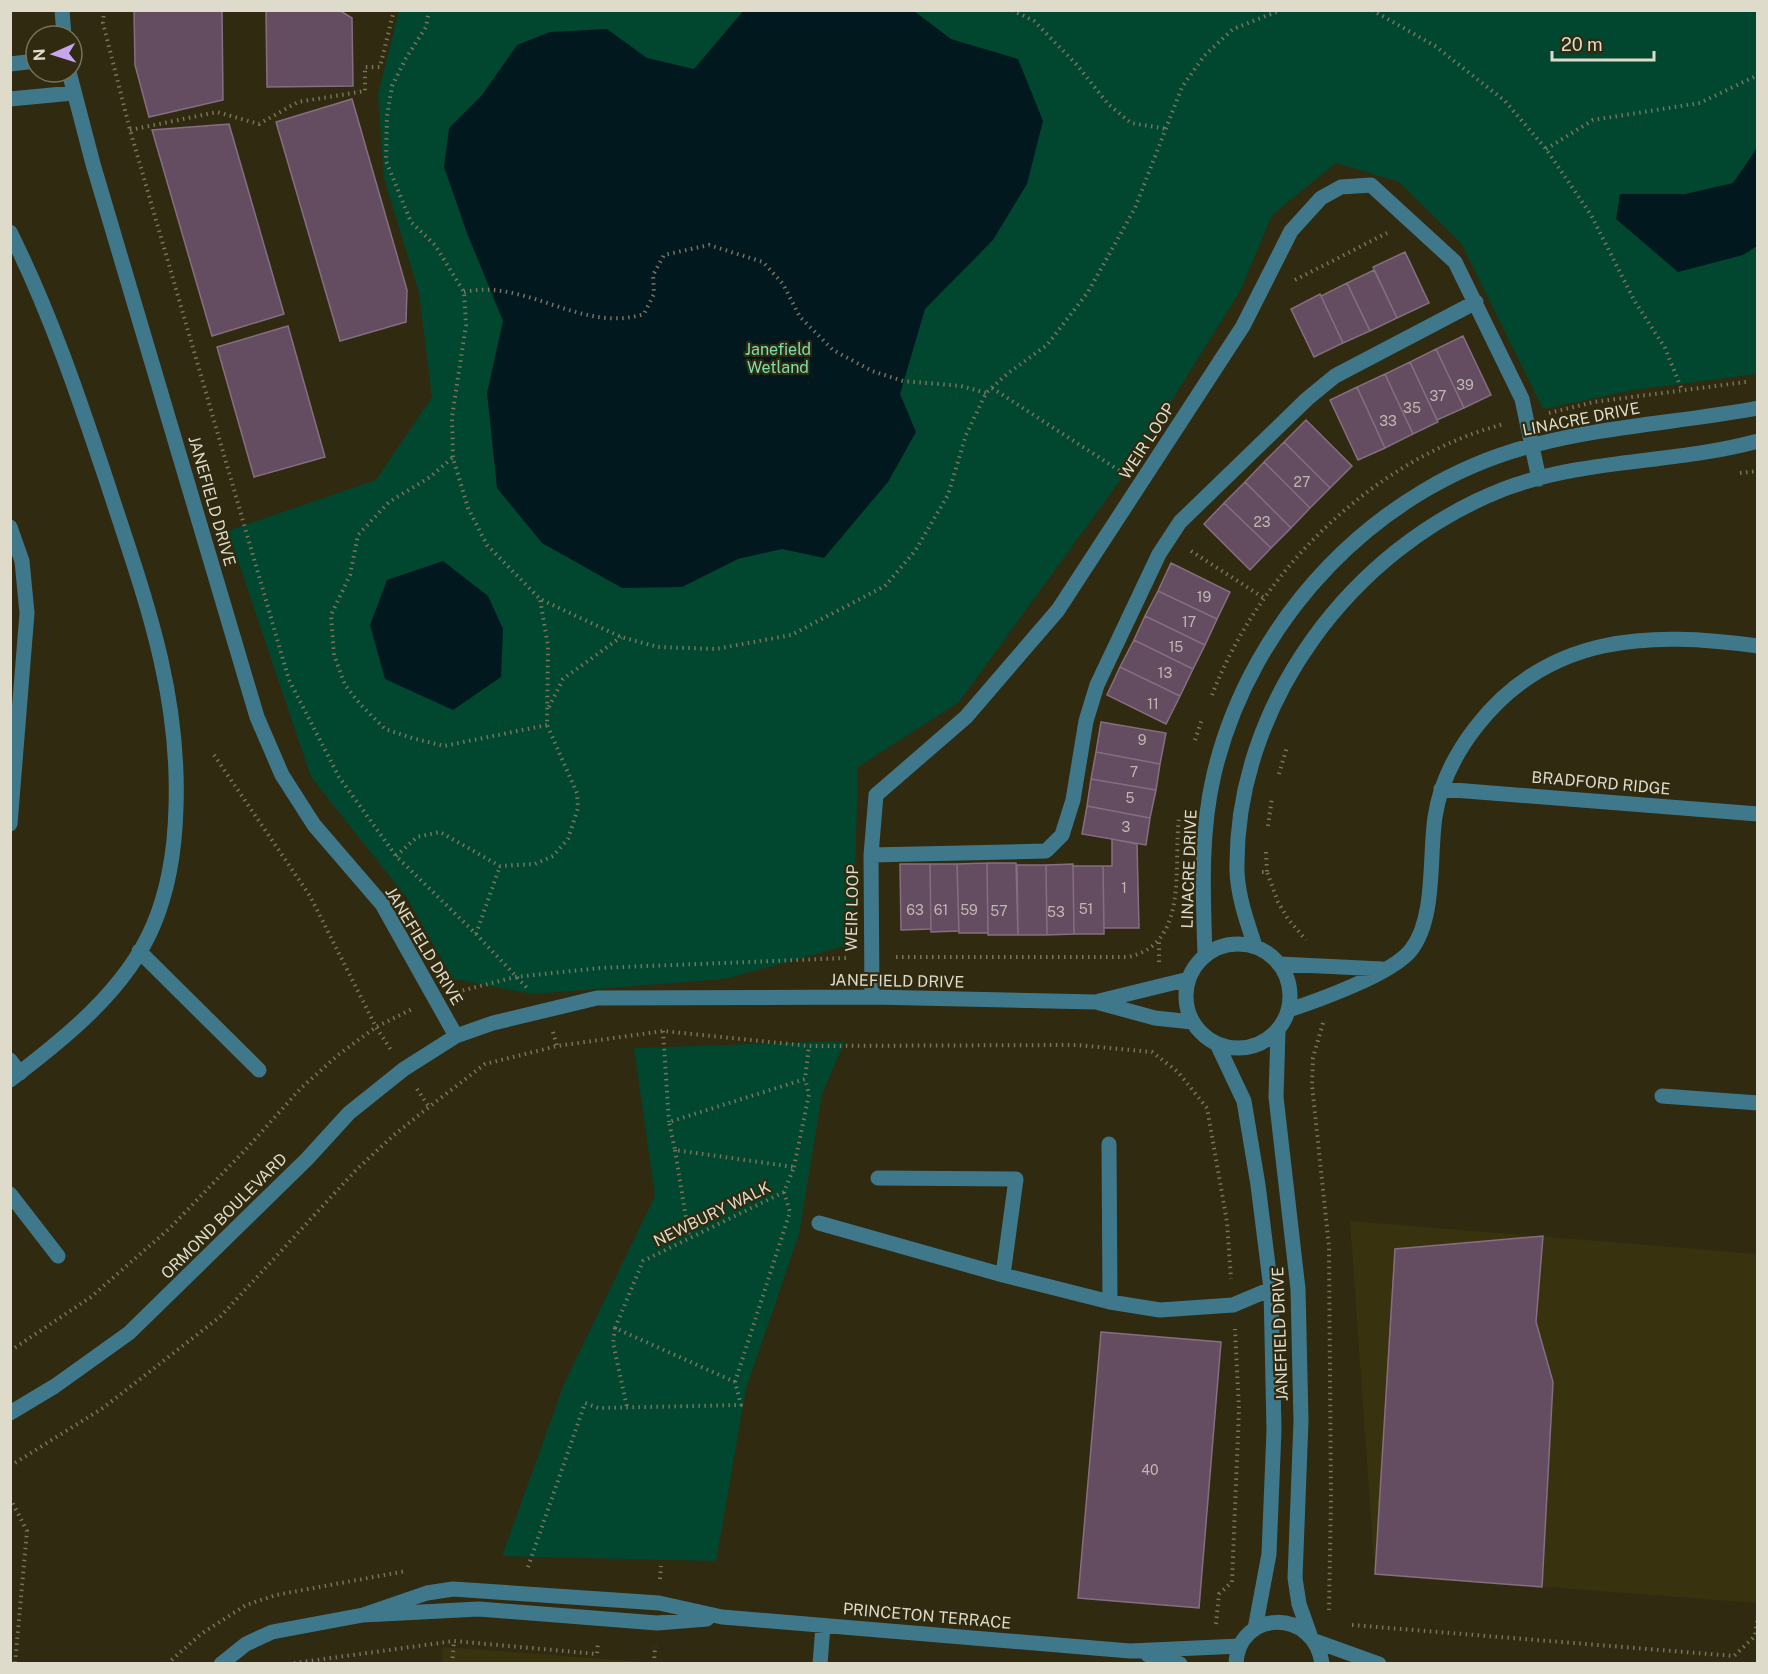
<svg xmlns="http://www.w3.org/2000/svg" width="1768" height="1674" viewBox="0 0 1768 1674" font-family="'Public Sans',sans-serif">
	<rect width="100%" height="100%" fill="#302a10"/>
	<path fill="#39320f" d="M1350,1221l407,33v349l-382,-29z
		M443,1647l215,16h-216z"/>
	<path fill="#014730" d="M399,11h1358v363l-123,16 -91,19 -82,-166 -62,-61 -63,-19 -64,52 -32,76 -108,173 -173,238 -101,65 -5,177 -128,35 -193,15 -79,-15 -46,-81 -96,-121 -83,-246 148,-51 56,-83 -13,-104 -35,-115 -6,-84z
		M845,1041l-23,53 -23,140 -53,155 -30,172 -214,-5 62,-172 91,-188 -21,-148z"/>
	<path fill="#01181f" d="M744,10l170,1 37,28 67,20 25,62 -16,63 -34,56 -68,69 -25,85 16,38 -28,50 -64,76 -42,-9 -44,10 -56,28 -60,1 -80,-45 -45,-55 -10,-95 16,-72 -36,-88 -23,-66 5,-39 33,-33 35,-50 33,-13 57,-3 40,29 47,11z
		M1757,148v98l-14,9 -65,17 -62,-53 4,-25h65l48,-11z
		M443,561l45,35 15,33 -2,48 -48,33 -68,-31 -15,-54 17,-45z"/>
	<path fill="#644d60" stroke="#866e82" stroke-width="1.5" d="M134,10h88l1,90 -74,17 -14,-52z
		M266,10h73l13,8 1,68 -86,1z
		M352,99l55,191 -1,32 -66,19 -64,-219z
		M229,124l55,190 -72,22 -60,-206z
		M1405,252l24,51 -32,15 -24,-51z
		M1374,270l23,48 -27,13 -23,-48z
		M1347,283l23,48 -27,12 -22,-47z
		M1320,294l23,49 -29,14 -23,-48z
		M288,326l37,131 -71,20 -37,-130z
		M1463,336l28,59 -27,13 -28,-59z
		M1436,349l28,59 -27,12 -27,-58z
		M1410,362l28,60 -25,12 -28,-60z
		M1385,374l28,60 -28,14 -28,-61z
		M1357,387l28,61 -27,12 -28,-60z
		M1306,420l46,46 -22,22 -46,-46z
		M1284,442l46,46 -20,20 -46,-46z
		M1264,462l46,46 -19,20 -46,-46z
		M1245,482l46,46 -20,20 -47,-45z
		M1224,503l47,45 -21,22 -46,-46z
		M1171,563l59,29 -13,27 -59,-28z
		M1158,591l59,28 -12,26 -60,-29z
		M1145,616l60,29 -12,24 -59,-29z
		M1134,640l59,29 -13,27 -60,-29z
		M1120,667l60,29 -14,28 -59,-29z
		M1101,722l65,11 -6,31 -64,-12z
		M1096,752l64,12 -4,26 -65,-11z
		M1091,779l65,11 -6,28 -63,-12z
		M1087,806l63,12 -4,27 -64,-11z
		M1112,839l25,5 2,84h-35l-1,-62h9z
		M987,863l1,70h-29l-2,-69z
		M987,863h29l2,72h-30z
		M900,864h30l1,65 -30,1z
		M930,864h27l2,67 -28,1z
		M1073,864l1,70 -27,1 -1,-70z
		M1017,865h29l1,70h-29z
		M1073,866h30l1,68h-30z
		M1543,1236l-7,86 17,60 -11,205 -167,-13 20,-325z
		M1101,1332l120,10 -22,266 -121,-10z"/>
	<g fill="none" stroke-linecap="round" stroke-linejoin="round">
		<path stroke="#78745e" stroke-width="4" stroke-dasharray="1.5 4.5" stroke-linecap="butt" d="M104,10l-1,13 27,107 159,550 50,97 57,79 80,78 52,55
			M429,10l-3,17 -20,31 -14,28 -5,30 -1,45 25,61 24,23 29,47 2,33 -14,92 1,41 15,50 19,37 53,54 81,38 37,10 58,2 75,-14 94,-49 30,-35 33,-56 18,-60 20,-42 21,-19 40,-29 41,-53 47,-84 47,-121 22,-31 29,-27 48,-19
			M1012,10l22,11 43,44 31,39 23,19 36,6
			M1372,10l63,36 70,55 41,48 45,66 43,85 31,48 17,42
			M130,130l87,-18 42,12 39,-22 67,-11v-24h15l14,-57
			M1546,149l47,-29 107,-17 58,-28
			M1295,280l92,-47
			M464,292c62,-14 118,42 180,22l10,-20 -1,-19 11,-20 45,-10 54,17 20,22 17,33 33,33 39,21 31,10 58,5 25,7
			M992,388l128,83
			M1549,413l45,-11 152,-20
			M452,458l-22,19 -41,25 -31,33 -8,40 -19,40 3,40 11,30 15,19 25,25 27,9 32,8 103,-21
			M1740,473l18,-2
			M1191,551l73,47
			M1212,695c47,-123 162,-237 292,-271
			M549,707l14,-28 58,-42
			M1195,740l7,-21
			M214,755l96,141 66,131 15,23
			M1279,774l8,-27
			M1268,826l4,-28
			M1266,852l1,20
			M396,856l21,-19 23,-5 60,34 35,-2 18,-8 15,-17 10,-31 -1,-15 -30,-68 1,-79 -8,-47
			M1262,872h5l11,30 10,17 18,21
			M476,934l24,-68
			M896,957h232c62,-13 45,-92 51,-139
			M1159,962v-22
			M457,992l58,-15 85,-9 246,-10
			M1323,1023l-10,35 -1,27 17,162 2,252 -2,111
			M663,1031l6,91
			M553,1032l4,14
			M417,1089l12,18
			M675,1150l14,87
			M794,1167l15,-73 -4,-15
			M615,1328l-2,15 14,64
			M10,1351l81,-54 79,-69 78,-81 53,-59 37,-33 38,-28 38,-19
			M735,1382l55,-170 -6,-20
			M10,1466l93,-58 118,-92 135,-146 38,-35 35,-28 56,-43 72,-18 106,-15 146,15 268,-1 75,7 26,20 29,36 20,114 4,57
			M10,1498l17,33 -12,133
			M528,1567l57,-164 13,5 143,-3 -6,-23 -120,-54 28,-67 141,-69 10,-25 -119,-17 -6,-28 136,-43 4,-33
			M660,1579l1,-13
			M1216,1624l3,-30 13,-12 7,-172 -4,-81
			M1352,1625l382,31 21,-20 3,-20
			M167,1664l34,-30 45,-29 30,-10 130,-24
			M288,1664l166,-23 143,13 1,-12
			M452,1664l2,-23
			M654,1664l1,-18"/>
		<path stroke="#40788b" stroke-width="15" d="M62,10l2,26
			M10,64l26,-3
			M69,72l24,92 164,553 25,58 32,50 68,79 74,132
			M10,99l63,-6
			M10,232c40,80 69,166 97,250 36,111 73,206 69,325 -1,40 -7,82 -23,119 -27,64 -89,113 -143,154
			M10,527l12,34 5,52 -17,211
			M1441,789l317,25
			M871,855l175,-4 16,-16 11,-35 13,-79 11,-36 62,-131 21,-32 127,-123 28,-23 141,-74
			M1186 996a52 52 0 1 1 104 0a52 52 0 1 1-104 0Z
			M1255,946c-8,-24 -17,-49 -18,-75 -3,-166 115,-323 267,-382 82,-31 170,-25 254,-48
			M139,951l120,119
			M1205,955c-2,-60 -5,-122 9,-181 37,-156 163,-289 320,-329 73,-19 149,-23 224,-37
			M1280,964l102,5
			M872,997l-1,-142 5,-60 90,-78 92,-107 185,-284 48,-95 30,-33 20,-11 30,-2 84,77 67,137 17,80
			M1099,1001l90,-22
			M1289,1010c30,-10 103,-36 122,-60 25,-32 18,-93 24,-133 5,-33 20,-63 41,-90 72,-93 173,-96 282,-81
			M1278,1031l-2,66 22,192 3,132 -6,157 4,26 11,31
			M1218,1046l26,55 14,84 13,104 3,141 -5,124 -14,75
			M10,1060l10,13
			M1662,1096l96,7
			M1109,1144l1,158
			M878,1178l138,1 -13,96
			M10,1194l48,62
			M819,1223l184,52 107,27 50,8 73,-5 38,-16
			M10,1413l45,-27 74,-53 178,-174 42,-46 55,-44 52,-33 37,-13 104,-25 275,-1 224,5 59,16 37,4
			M363,1615l64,-22 26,-4 206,14 63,14 408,34 110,-5
			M1315,1641l64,23
			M1148,1655l32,9
			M221,1664l25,-20 26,-12 91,-17 116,-6 178,14 50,-4
			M820,1664l3,-38
			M1236,1664c2,-55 79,-56 86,0"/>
	</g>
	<g text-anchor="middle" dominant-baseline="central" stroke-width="4.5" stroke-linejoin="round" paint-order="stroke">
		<g font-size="14" fill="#c0b8b0">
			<text x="1465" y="385">39</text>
			<text x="1438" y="396">37</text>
			<text x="1412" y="408">35</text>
			<text x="1388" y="421">33</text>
			<text x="1302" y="482">27</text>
			<text x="1262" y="522">23</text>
			<text x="1204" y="597">19</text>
			<text x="1189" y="622">17</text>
			<text x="1176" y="647">15</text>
			<text x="1165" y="673">13</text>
			<text x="1153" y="704">11</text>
			<text x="1142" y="740">9</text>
			<text x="1134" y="772">7</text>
			<text x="1130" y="798">5</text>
			<text x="1126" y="827">3</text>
			<text x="1124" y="888">1</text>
			<text x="1086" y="909">51</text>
			<text x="915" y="910">63</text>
			<text x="941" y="910">61</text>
			<text x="969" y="910">59</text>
			<text x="999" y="911">57</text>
			<text x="1056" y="912">53</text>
			<text x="1150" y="1470">40</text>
		</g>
		<g font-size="16" fill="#78dfb2" stroke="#302a10">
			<text x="778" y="349">Janefield<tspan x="778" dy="18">Wetland</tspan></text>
		</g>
		<g font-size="16" fill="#dedbcb" stroke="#302a10">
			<text transform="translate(1581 419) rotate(-11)">LINACRE DRIVE</text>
			<text transform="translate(1147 441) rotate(-57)">WEIR LOOP</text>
			<text transform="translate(212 501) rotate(74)">JANEFIELD DRIVE</text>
			<text transform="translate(1601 783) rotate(5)">BRADFORD RIDGE</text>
			<text transform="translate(1189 869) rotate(-88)">LINACRE DRIVE</text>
			<text transform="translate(852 908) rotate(-89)">WEIR LOOP</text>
			<text transform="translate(424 946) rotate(59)">JANEFIELD DRIVE</text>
			<text transform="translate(897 981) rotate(1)">JANEFIELD DRIVE</text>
			<text transform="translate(712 1214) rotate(-26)">NEWBURY WALK</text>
			<text transform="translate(224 1216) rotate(-45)">ORMOND BOULEVARD</text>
			<text transform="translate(1280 1334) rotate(-92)">JANEFIELD DRIVE</text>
			<text transform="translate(927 1616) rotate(5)">PRINCETON TERRACE</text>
		</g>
	</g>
	<rect width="1768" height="1674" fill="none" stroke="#dedbcb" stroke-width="24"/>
	<g transform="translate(54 54) rotate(267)"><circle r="28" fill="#302a10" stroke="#76715b" stroke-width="1.5"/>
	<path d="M0-4.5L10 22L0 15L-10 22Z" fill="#c7a6ef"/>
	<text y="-9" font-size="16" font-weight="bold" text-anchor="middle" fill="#dedbcb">N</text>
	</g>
	<path d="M1552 51v9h102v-9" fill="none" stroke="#dedbcb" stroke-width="3"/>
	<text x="1561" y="51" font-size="18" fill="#dedbcb" stroke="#302a10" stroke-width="4.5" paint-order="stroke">20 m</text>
</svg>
